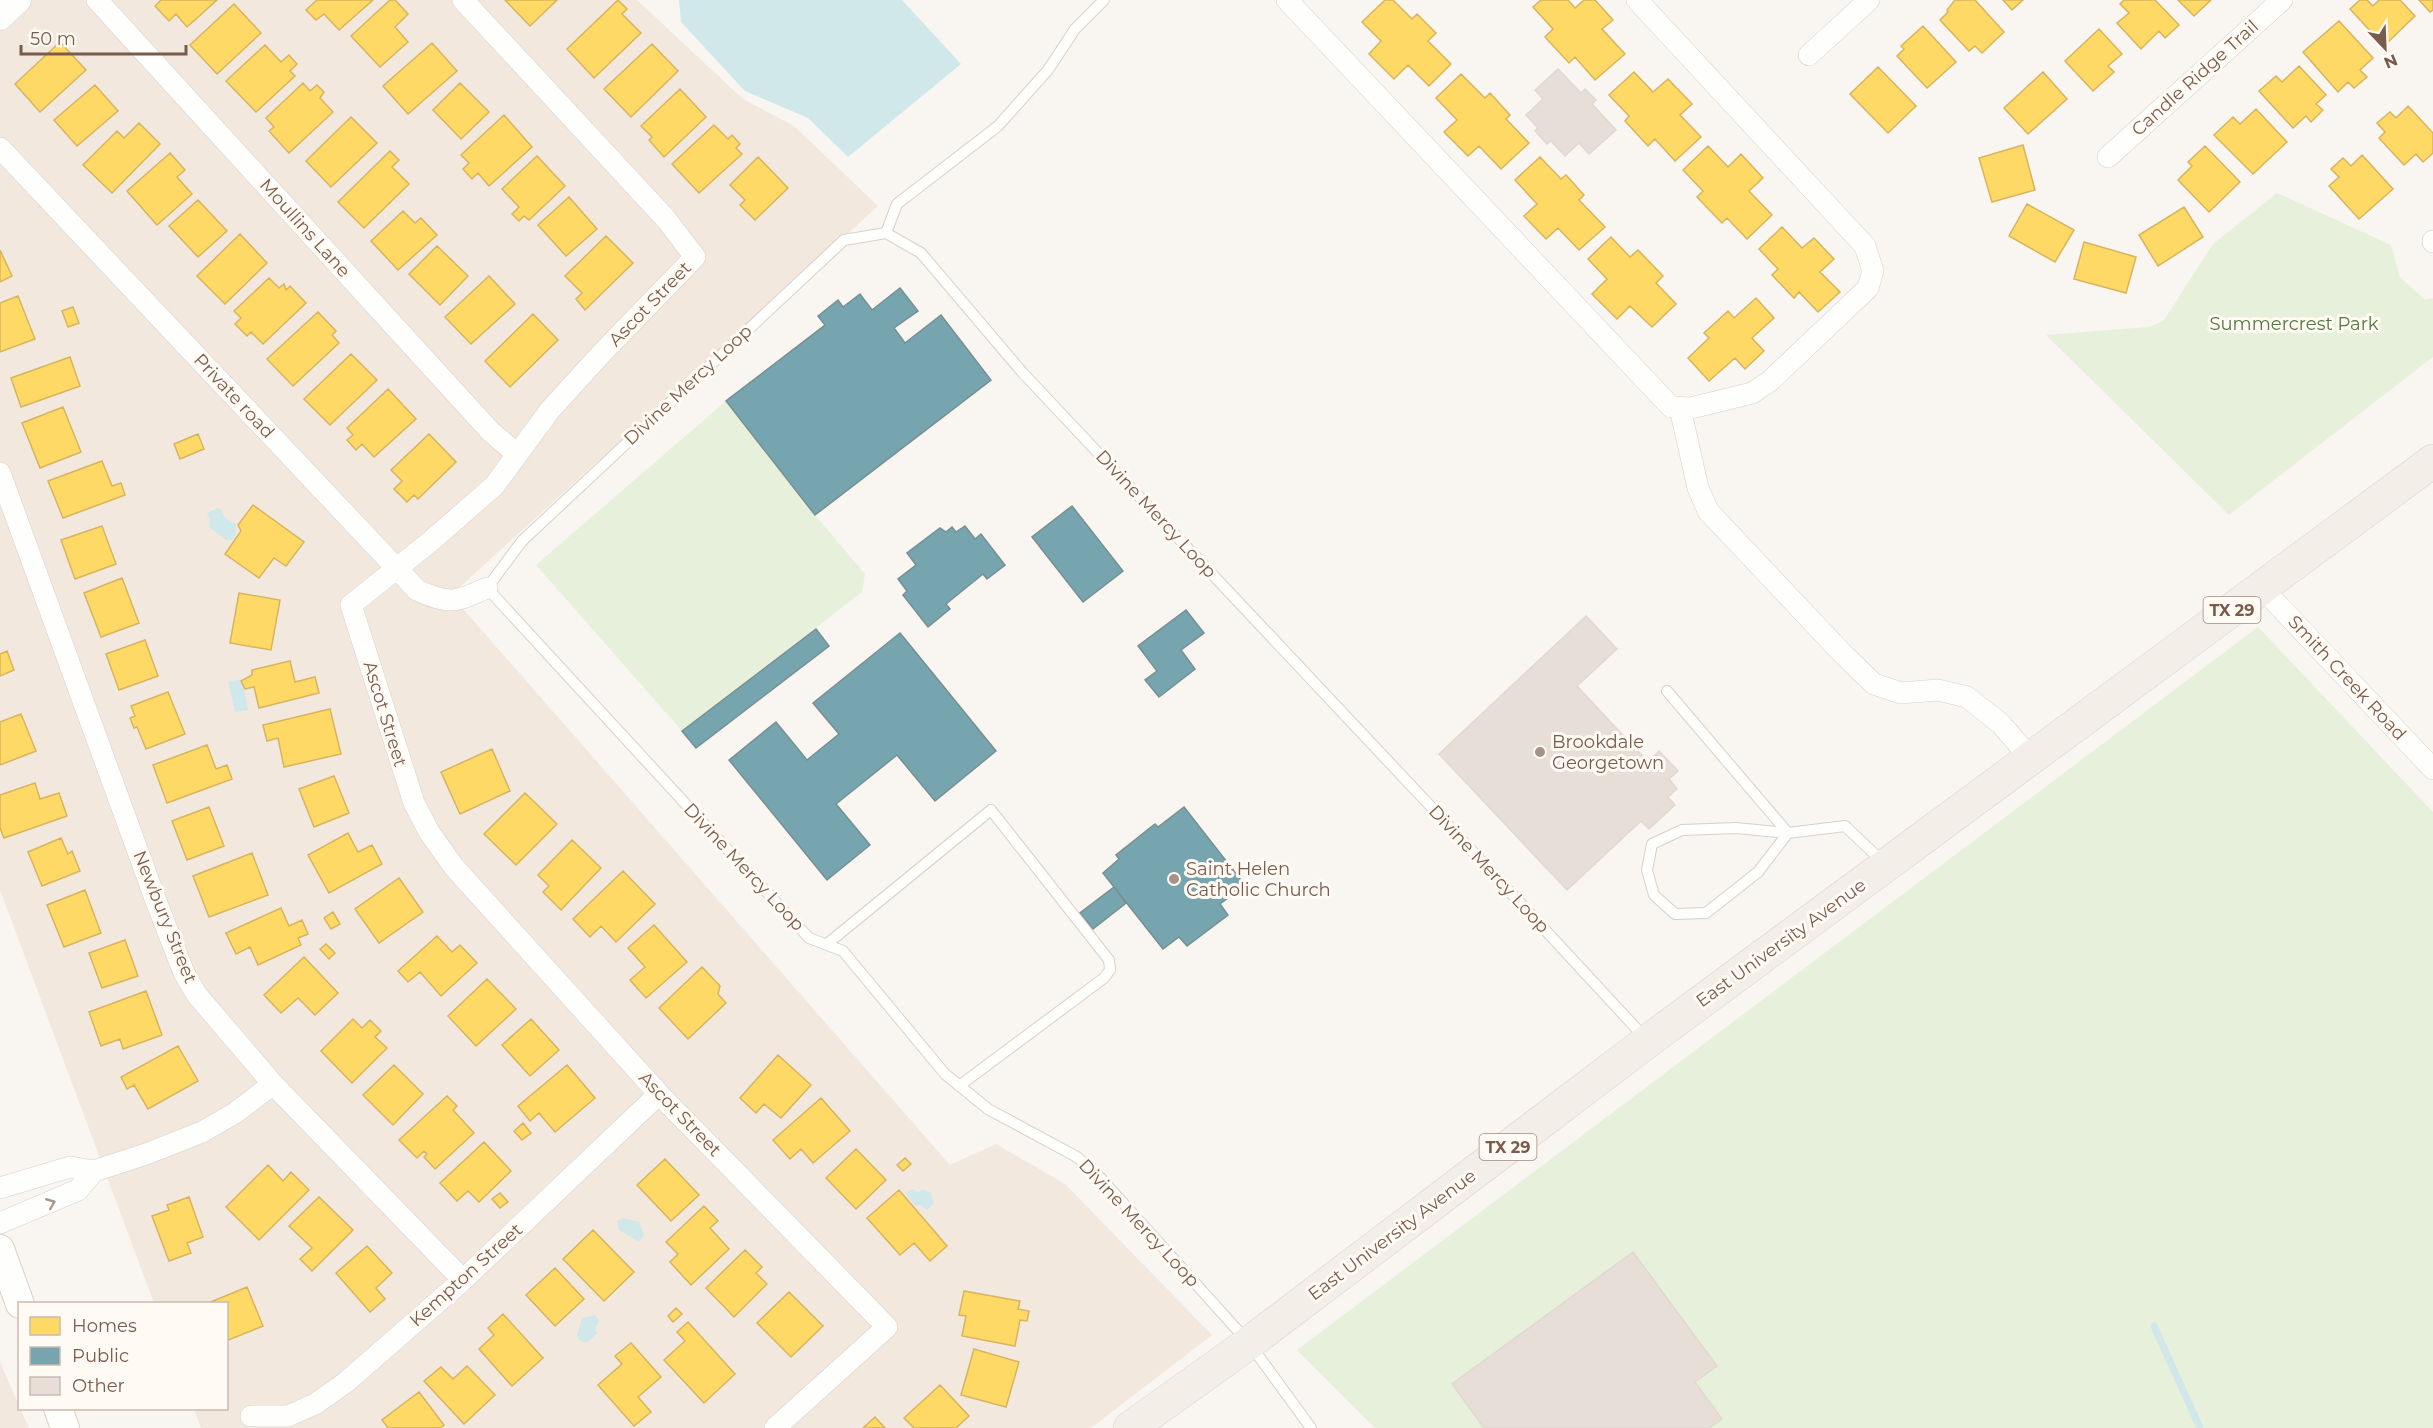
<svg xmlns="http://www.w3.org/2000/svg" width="2433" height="1428" viewBox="0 0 2433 1428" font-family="Montserrat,sans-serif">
	<rect width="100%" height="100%" fill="#f9f5f0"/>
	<path fill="#f2e8de" d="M0,0h637l106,99 51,27 84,80 -427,389 499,570 46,-21 69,40 147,151 -121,93h-890l-7,-19 32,-1v-104l-72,-1 -154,-413z
		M0,1362l20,46 9,20h-29z"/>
	<path fill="#e7f0db" d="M2277,193l114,52 9,32 25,23 8,-2v59l-204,158 -183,-180 103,-8 15,-7 49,-76z
		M726,401l89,114 50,59 -3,18 -180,139 -146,-166z
		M2258,627l175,185v616h-1058l-78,-78z"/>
	<path fill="#d0e8ea" d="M679,0h223l59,64 -113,93 -40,-39 -63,-27 -64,-69z
		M217,508l4,1 4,9 11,6 -1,13 -3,3h-6l-17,-13 1,-7 -3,-7z
		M242,679l6,31 -13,2 -7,-30z
		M913,1189l5,3 5,-3 8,4 3,11 -7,6 -6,-5h-6l-10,-12z
		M623,1218l16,4 5,13 -5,7 -20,-12 -2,-9z
		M595,1315l4,6 -4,9 3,3 -12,10 -7,-3 -2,-5 5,-17z"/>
	<path fill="#ffd966" stroke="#d7b45e" stroke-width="1.5" d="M161,0h56l-30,27 -11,-13 -7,7 -14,-15z
		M317,0h56l-34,30 -15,-16 -8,6 -10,-10z
		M390,0h5l13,14 -13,13 13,15 -28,25 -29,-31z
		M505,0h52l-27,26z
		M618,0l9,9 -5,5 19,19 -47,45 -27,-29z
		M1385,0h8l19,19 5,-5 19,19 -8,8 23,23 -22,22 -21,-21 -14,14 -25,-25 12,-13 -19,-19z
		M1541,0h27l7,8 9,-8h11l18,20 -11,9 23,25 -30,26 -20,-23 -6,6 -24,-26 8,-8 -20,-22z
		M1955,0h20l29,32 -22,21 -7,-7 -6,5 -29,-31 8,-8 -1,-2z
		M2003,0h20l-11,10z
		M2124,0h31l24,25 -14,13 -6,-7 -18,18 -24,-26 12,-10 -9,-9z
		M2178,0h33l-17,16z
		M2360,0h7l6,6 6,-6h21l15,16 -31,30 -34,-37z
		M2419,0h14v10l-3,2z
		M234,4l27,29 -44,41 -27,-29z
		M2339,21l34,37 -13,12 7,7 -13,11 -6,-6 -10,10 -35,-40z
		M1923,26l33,36 -29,26 -30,-32 7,-7 -3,-3z
		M2099,29l23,25 -14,12 6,6 -21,19 -28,-30z
		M60,42l26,28 -46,42 -25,-28z
		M432,43l25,28 -49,43 -25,-28z
		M652,44l26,27 -47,46 -27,-28z
		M265,45l16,17 8,-7 8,9 -7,7 5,5 -39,36 -30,-31z
		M2299,66l27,29 -10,9 7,6 -12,12 -5,-6 -13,12 -34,-37 17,-15 6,6z
		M1878,67l38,39 -28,27 -38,-39z
		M1634,72l19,20 15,-13 24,25 -12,11 21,22 -26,24 -20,-22 -7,7 -23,-25 4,-5 -20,-21z
		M2043,72l24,27 -39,35 -24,-26z
		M1461,74l24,24 5,-5 20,22 -4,4 23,24 -28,26 -22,-23 -11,10 -24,-24 13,-12 -21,-22z
		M303,83l7,8 7,-6 7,7 -4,6 13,14 -44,41 -20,-22 5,-4 -8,-9z
		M460,83l29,29 -28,27 -28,-29z
		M95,85l23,26 -41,35 -23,-26z
		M680,89l26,28 -42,40 -15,-17 3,-3 -11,-11z
		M2408,106l25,27v20l-10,9 -7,-8 -12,11 -25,-27 6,-6 -8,-9 13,-11 6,6z
		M2256,109l31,33 -34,32 -39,-39 19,-18 7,7z
		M504,115l28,32 -43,39 -11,-13 -6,6 -9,-10 6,-6 -8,-8z
		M351,117l26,26 -46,44 -25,-26z
		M139,123l21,21 -48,49 -29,-28 34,-34 7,7z
		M714,125l14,14 4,-4 8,9 -4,4 6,6 -43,39 -27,-29z
		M2023,145l12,45 -43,12 -13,-44z
		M1708,146l20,21 13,-13 22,24 -14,13 23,24 -25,24 -20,-21 -5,5 -25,-26 6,-6 -20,-21z
		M2205,146l35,36 -31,30 -31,-32 14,-14 -4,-4z
		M390,151l9,9 -7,7 17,17 -45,44 -26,-26z
		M170,153l15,17 -8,7 15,17 -35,31 -30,-34z
		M2362,155l31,34 -34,30 -30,-33 10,-9 -8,-8 12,-11 8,8z
		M537,156l28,30 -36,34 -5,-4 -5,5 -7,-7 7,-7 -17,-18z
		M758,157l30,31 -33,32 -15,-15 5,-5 -15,-15z
		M1540,157l21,22 5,-4 18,20 -5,5 26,27 -26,23 -21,-22 -12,11 -22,-23 13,-12 -22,-24z
		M569,197l28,32 -31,27 -28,-31z
		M198,200l29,31 -29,26 -29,-31z
		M2027,204l47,26 -19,32 -46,-26z
		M2184,207l19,30 -45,29 -19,-31z
		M403,211l12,12 6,-5 16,17 -39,35 -27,-29z
		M1782,227l20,21 12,-10 20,21 -14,13 20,20 -22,20 -19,-20 -5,6 -22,-23 6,-6 -19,-20z
		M240,234l27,29 -42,41 -28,-28z
		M606,236l27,27 -48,47 -9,-11 6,-6 -17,-17z
		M1611,237l19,20 8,-7 25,26 -7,7 20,21 -24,23 -22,-21 -13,13 -25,-25 15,-15 -19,-20z
		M2084,242l52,15 -10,36 -52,-14z
		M437,246l31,30 -28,29 -31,-31z
		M0,250l12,26 -12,6z
		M489,276l26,28 -44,40 -26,-27z
		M269,278l10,10 5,-4 2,6 4,-4 16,17 -43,41 -12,-12 -4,4 -12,-12 6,-6 -7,-7z
		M18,296l17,43 -35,13v-49z
		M1756,298l18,20 -22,20 12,13 -19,18 -10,-11 -26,23 -21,-23 21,-20 -5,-5 24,-22 6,7z
		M73,307l6,16 -11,4 -6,-16z
		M318,312l18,19 -4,4 7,8 -46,43 -26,-27z
		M533,314l25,26 -48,47 -25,-26z
		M351,354l26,26 -47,45 -26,-26z
		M70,357l10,29 -59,21 -10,-29z
		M388,389l28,30 -42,38 -12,-13 -6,6 -9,-10 6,-5 -6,-7z
		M63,407l18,45 -41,16 -18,-45z
		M198,434l6,15 -24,10 -6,-15z
		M429,434l27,28 -38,37 -4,-4 -7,7 -13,-13 8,-8 -11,-11z
		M102,461l10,25 9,-3 4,12 -62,23 -15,-37z
		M253,505l51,37 -18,24 -12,-8 -15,20 -34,-24 16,-23 -3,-6z
		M102,526l14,38 -41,15 -14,-39z
		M122,578l17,45 -38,14 -17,-44z
		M239,593l41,7 -9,50 -41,-7z
		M145,640l13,36 -39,14 -13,-36z
		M7,651l7,19 -14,6v-22z
		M290,661l5,21 20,-5 4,16 -60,15 -5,-21 -9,2 -4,-8 11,-6v-5z
		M168,692l17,42 -39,15 -9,-22 -3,1 -4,-10 5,-2 -4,-10z
		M330,709l11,45 -57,13 -6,-29 -11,3 -4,-16z
		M21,714l15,37 -36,14v-43z
		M207,745l9,24 11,-4 5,14 -65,24 -14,-38z
		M492,749l18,42 -50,23 -19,-42z
		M334,776l15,37 -35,14 -15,-38z
		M35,783l5,16 19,-6 8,23 -63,22 -4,-10v-33z
		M525,793l32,31 -41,41 -32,-31z
		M209,807l15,39 -37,14 -15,-39z
		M348,833l10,19 14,-7 10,19 -53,29 -21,-38z
		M61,838l7,16 4,-3 8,20 -38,15 -14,-34z
		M572,840l29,28 -40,42 -18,-18 6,-6 -11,-11z
		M252,853l16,42 -59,22 -16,-41z
		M623,871l32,33 -39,38 -15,-16 -11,11 -17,-18z
		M399,878l24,34 -44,31 -24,-34z
		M85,890l16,43 -37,14 -17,-42z
		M281,908l8,18 13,-6 6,14 -10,4 3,7 -43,20 -8,-18 -14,7 -10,-21z
		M333,912l7,12 -9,5 -7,-11z
		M654,925l33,37 -41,36 -16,-18 15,-13 -17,-19z
		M437,936l15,16 8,-7 17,18 -36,33 -21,-24 -12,10 -10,-11z
		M125,940l13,36 -36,12 -13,-35z
		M326,944l9,9 -6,6 -9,-10z
		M304,957l34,36 -23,22 -17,-17 -17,15 -17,-18z
		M702,967l18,19 -2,8 8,9 -38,36 -29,-31z
		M487,979l29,30 -40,37 -28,-30z
		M146,991l16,44 -39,14 -3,-10 -19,7 -12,-34z
		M353,1019l9,9 8,-8 11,11 -6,6 12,11 -35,35 -31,-32z
		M531,1019l28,31 -29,26 -28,-31z
		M178,1046l20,35 -50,28 -14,-24 -7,4 -6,-12z
		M778,1055l33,30 -30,33 -17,-14 -8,9 -16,-15z
		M394,1065l29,29 -30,31 -30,-30z
		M567,1065l28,33 -40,34 -16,-19 -9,8 -12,-15z
		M447,1096l10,10 -4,4 21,23 -39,36 -11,-12 3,-3 -3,-3 -7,7 -18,-18z
		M821,1098l29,33 -37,32 -12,-14 -11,10 -17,-19z
		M523,1123l8,10 -9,7 -8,-9z
		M484,1142l27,29 -32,31 -11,-11 -11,10 -17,-18z
		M856,1149l30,31 -30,29 -30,-31z
		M905,1158l6,6 -8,7 -6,-6z
		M665,1159l34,36 -28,26 -34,-36z
		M268,1165l15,16 8,-9 18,18 -50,50 -33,-33z
		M899,1190l48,56 -17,15 -16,-18 -14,12 -33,-37z
		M500,1193l8,9 -8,6 -8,-9z
		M189,1197l14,40 -16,6 4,10 -22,8 -17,-45 17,-6 -2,-5z
		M319,1197l34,33 -41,41 -12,-12 12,-11 -23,-22z
		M704,1206l14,15 -8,7 19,21 -38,36 -21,-23 8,-8 -12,-12z
		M593,1230l41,42 -30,29 -41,-42z
		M367,1246l25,27 -16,15 9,11 -15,13 -34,-39z
		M745,1250l17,17 -6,6 11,11 -33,33 -28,-29z
		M555,1268l29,31 -29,27 -29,-31z
		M247,1287l16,39 -37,15v-37h-20z
		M964,1291l56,10 -2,8 11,2 -2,10 -7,-1 -5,26 -53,-10 4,-20 -7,-1z
		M789,1292l34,34 -32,31 -34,-34z
		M676,1308l6,6 -9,8 -5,-6z
		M503,1314l40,44 -31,28 -33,-37 15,-14 -6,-7z
		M688,1322l47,52 -31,29 -40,-43 21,-19 -8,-9z
		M631,1343l30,34 -23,20 13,15 -17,14 -36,-41 24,-21 -7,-8z
		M974,1349l45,13 -13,45 -45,-12z
		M467,1366l28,29 -31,29 -40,-43 17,-14 12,12z
		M940,1385l29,31 -13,12h-42l-10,-10z
		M419,1392l25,33 -4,3h-52l-6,-8z
		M875,1417l10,11h-22z"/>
	<path fill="#76a5af" stroke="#778f92" stroke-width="1.5" d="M900,288l18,23 -24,17 11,15 36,-28 50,65 -176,135 -89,-114 99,-76 -7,-9 20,-16 5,7 17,-13 12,16z
		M1072,506l51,65 -40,31 -51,-65z
		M965,526l10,13 6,-5 24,31 -18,14 -4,-5 -37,30 4,5 -22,18 -25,-32 4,-4 -9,-12 18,-14 -9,-12 33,-25 6,4 6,-5 4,5z
		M1186,610l18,23 -23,17 14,19 -36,28 -14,-17 12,-9 -19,-25z
		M816,629l13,17 -133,102 -14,-17z
		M900,633l96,118 -61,50 -38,-46 -61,49 34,41 -43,35 -98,-120 47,-38 31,38 32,-26 -26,-31z
		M1184,807l61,78 -25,19 8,11 -41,31 -8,-9 -16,12 -60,-76 16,-14 -3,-4 39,-31 3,3z
		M1114,887l12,16 -33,26 -13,-16z"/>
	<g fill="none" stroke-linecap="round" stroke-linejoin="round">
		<path stroke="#d0e8ea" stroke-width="7" d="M2154,1326l46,102"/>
	</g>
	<path fill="#e6ded7" stroke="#e2d8d2" stroke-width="1.5" d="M1558,69l23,24 4,-4 11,11 -4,4 24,26 -27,24 -10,-11 -14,13 -14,-15 -4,3 -12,-13 3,-3 -12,-13 17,-16 -8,-9z
		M1586,616l31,33 -40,37 71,76 11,-11 19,20 -9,8 8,10 -9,8 7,8 -26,24 -8,-8 -74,69 -128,-136z
		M1633,1252l84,114 -22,16 27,37 -13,9h-225l-32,-44z"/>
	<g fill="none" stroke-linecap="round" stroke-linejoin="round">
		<g stroke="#d7d1cb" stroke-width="12">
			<path id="service" d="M886,233l11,-29 101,-78 50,-56 27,-41 29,-29
				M1667,691l121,142 57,-7 39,37
				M1736,828l52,5 -30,39 -52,41 -31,1 -21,-19 -7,-25 5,-26 30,-14z
				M827,944l164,-134 118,150 1,10 -6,8 -145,108
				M1311,1428l-62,-85 -152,-169 -20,-17 -89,-48 -43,-35 -102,-123 -34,-13 -322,-350 35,-47 322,-301 42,-7 35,20 101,119 413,439 211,228"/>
		</g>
		<g stroke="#d7d1cb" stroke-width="22">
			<path id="minor" d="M97,0l394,432 26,22
				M463,0l203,219 29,38 -94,97 -51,56 -56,76 -63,55 -80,64 63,198 15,29 25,35 205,227 228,233 -112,101
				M1287,0l384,407 20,1 61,-15 18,-12 98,-93 5,-17 -8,-25 -228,-246
				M1809,55l60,-55
				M0,148l417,442c32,15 39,12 70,-2
				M2108,157l174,-157
				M2433,242v-1
				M1680,408l18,80 10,23 134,142 32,31 27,9 37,-3 29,7 34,27 30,35
				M0,473l156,428 28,72 13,22 76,89 190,196
				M2262,588l171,181
				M0,1188l70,-21 24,4 52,-17 56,-22 33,-19 38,-29
				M0,1223l78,-33 16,-19
				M251,1416h37l27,-12 30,-21 118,-103 196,-186"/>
		</g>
		<g stroke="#d7d1cb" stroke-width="27">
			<path id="tertiary" d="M0,17l18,-17"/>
		</g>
		<g stroke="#d9d2cb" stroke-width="30">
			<path id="secondary" d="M0,1249l20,55
				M58,1408l7,20"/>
		</g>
		<g stroke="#dad1cc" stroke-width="34">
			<path id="primary" d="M1130,1428l119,-85 399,-302 785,-580"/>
		</g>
		<use href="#service" stroke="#fefefd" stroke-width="10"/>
		<use href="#minor" stroke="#fefefd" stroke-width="21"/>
		<use href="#tertiary" stroke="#fefefd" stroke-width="26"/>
		<use href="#secondary" stroke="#fefefd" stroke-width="28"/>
		<use href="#primary" stroke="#f3eee8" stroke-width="33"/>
	</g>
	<defs><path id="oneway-chevron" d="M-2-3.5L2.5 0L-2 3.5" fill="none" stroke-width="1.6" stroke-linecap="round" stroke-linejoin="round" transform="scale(1.5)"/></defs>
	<use stroke="#a8958b" href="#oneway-chevron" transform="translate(51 1203) rotate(-22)"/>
	<g fill="#a69286" stroke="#fffaf3" stroke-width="2">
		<circle cx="1540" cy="752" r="6"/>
		<circle cx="1174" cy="879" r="6"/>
	</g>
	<g text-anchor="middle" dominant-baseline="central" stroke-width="6" stroke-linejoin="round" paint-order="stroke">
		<g fill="#fffaf3" stroke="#a28b7f" stroke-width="1.5">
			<rect x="2203.5" y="597" width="57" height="26" rx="4.5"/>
			<rect x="1479.5" y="1134" width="57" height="26" rx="4.5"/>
		</g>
		<g font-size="16" font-weight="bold" fill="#7a5c4d">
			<text x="2232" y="610">TX 29</text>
			<text x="1508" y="1147">TX 29</text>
		</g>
		<g font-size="18" fill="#7a5c4d" stroke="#fffaf3">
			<text transform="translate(2195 78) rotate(-42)">Candle Ridge Trail</text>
			<text transform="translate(305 228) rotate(48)">Moullins Lane</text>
			<text transform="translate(650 304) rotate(-46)">Ascot Street</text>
			<text transform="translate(688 385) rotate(-43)">Divine Mercy Loop</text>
			<text transform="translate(234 396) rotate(47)">Private road</text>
			<text transform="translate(1156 514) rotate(47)">Divine Mercy Loop</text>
			<text transform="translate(2347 678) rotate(47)">Smith Creek Road</text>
			<text transform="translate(385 714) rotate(73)">Ascot Street</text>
			<text transform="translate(744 867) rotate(47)">Divine Mercy Loop</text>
			<text transform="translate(1489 869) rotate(47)">Divine Mercy Loop</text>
			<text transform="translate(165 917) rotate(68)">Newbury Street</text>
			<text transform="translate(1781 943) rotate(-36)">East University Avenue</text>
			<text transform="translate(680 1114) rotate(46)">Ascot Street</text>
			<text transform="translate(1139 1223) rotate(47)">Divine Mercy Loop</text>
			<text transform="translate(1392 1235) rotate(-37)">East University Avenue</text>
			<text transform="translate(466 1275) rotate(-42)">Kempton Street</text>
		</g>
		<g font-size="18" fill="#537a41" stroke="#fffaf3">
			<text x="2294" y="324">Summercrest Park</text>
		</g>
		<g font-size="18" fill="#7a5c4d" stroke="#fffaf3" text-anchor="start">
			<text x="1552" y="742">Brookdale<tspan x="1552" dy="21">Georgetown</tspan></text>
			<text x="1186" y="869">Saint Helen<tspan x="1186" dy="21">Catholic Church</tspan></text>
		</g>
	</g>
	<rect x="18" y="1302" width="210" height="108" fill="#fffaf3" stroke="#cabbb1" stroke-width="1.5"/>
	<rect x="30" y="1317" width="30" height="18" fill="#ffd966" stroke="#cabbb1" stroke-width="1.5"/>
	<text x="72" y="1332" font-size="18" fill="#7a5c4d">Homes</text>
	<rect x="30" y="1347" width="30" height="18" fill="#76a5af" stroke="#cabbb1" stroke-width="1.5"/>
	<text x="72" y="1362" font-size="18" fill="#7a5c4d">Public</text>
	<rect x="30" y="1377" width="30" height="18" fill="#e6ded7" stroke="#cabbb1" stroke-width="1.5"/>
	<text x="72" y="1392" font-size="18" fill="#7a5c4d">Other</text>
	<g transform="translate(2385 48) rotate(157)" stroke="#fffaf3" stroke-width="4.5" paint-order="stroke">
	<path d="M0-4.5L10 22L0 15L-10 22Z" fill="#7a5c4d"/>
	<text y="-9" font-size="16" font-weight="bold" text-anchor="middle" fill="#7a5c4d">N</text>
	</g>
	<path d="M21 45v9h165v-9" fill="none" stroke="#7a5c4d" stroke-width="3"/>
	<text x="30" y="45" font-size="18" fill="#7a5c4d" stroke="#fffaf3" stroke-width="4.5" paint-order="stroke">50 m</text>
</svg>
